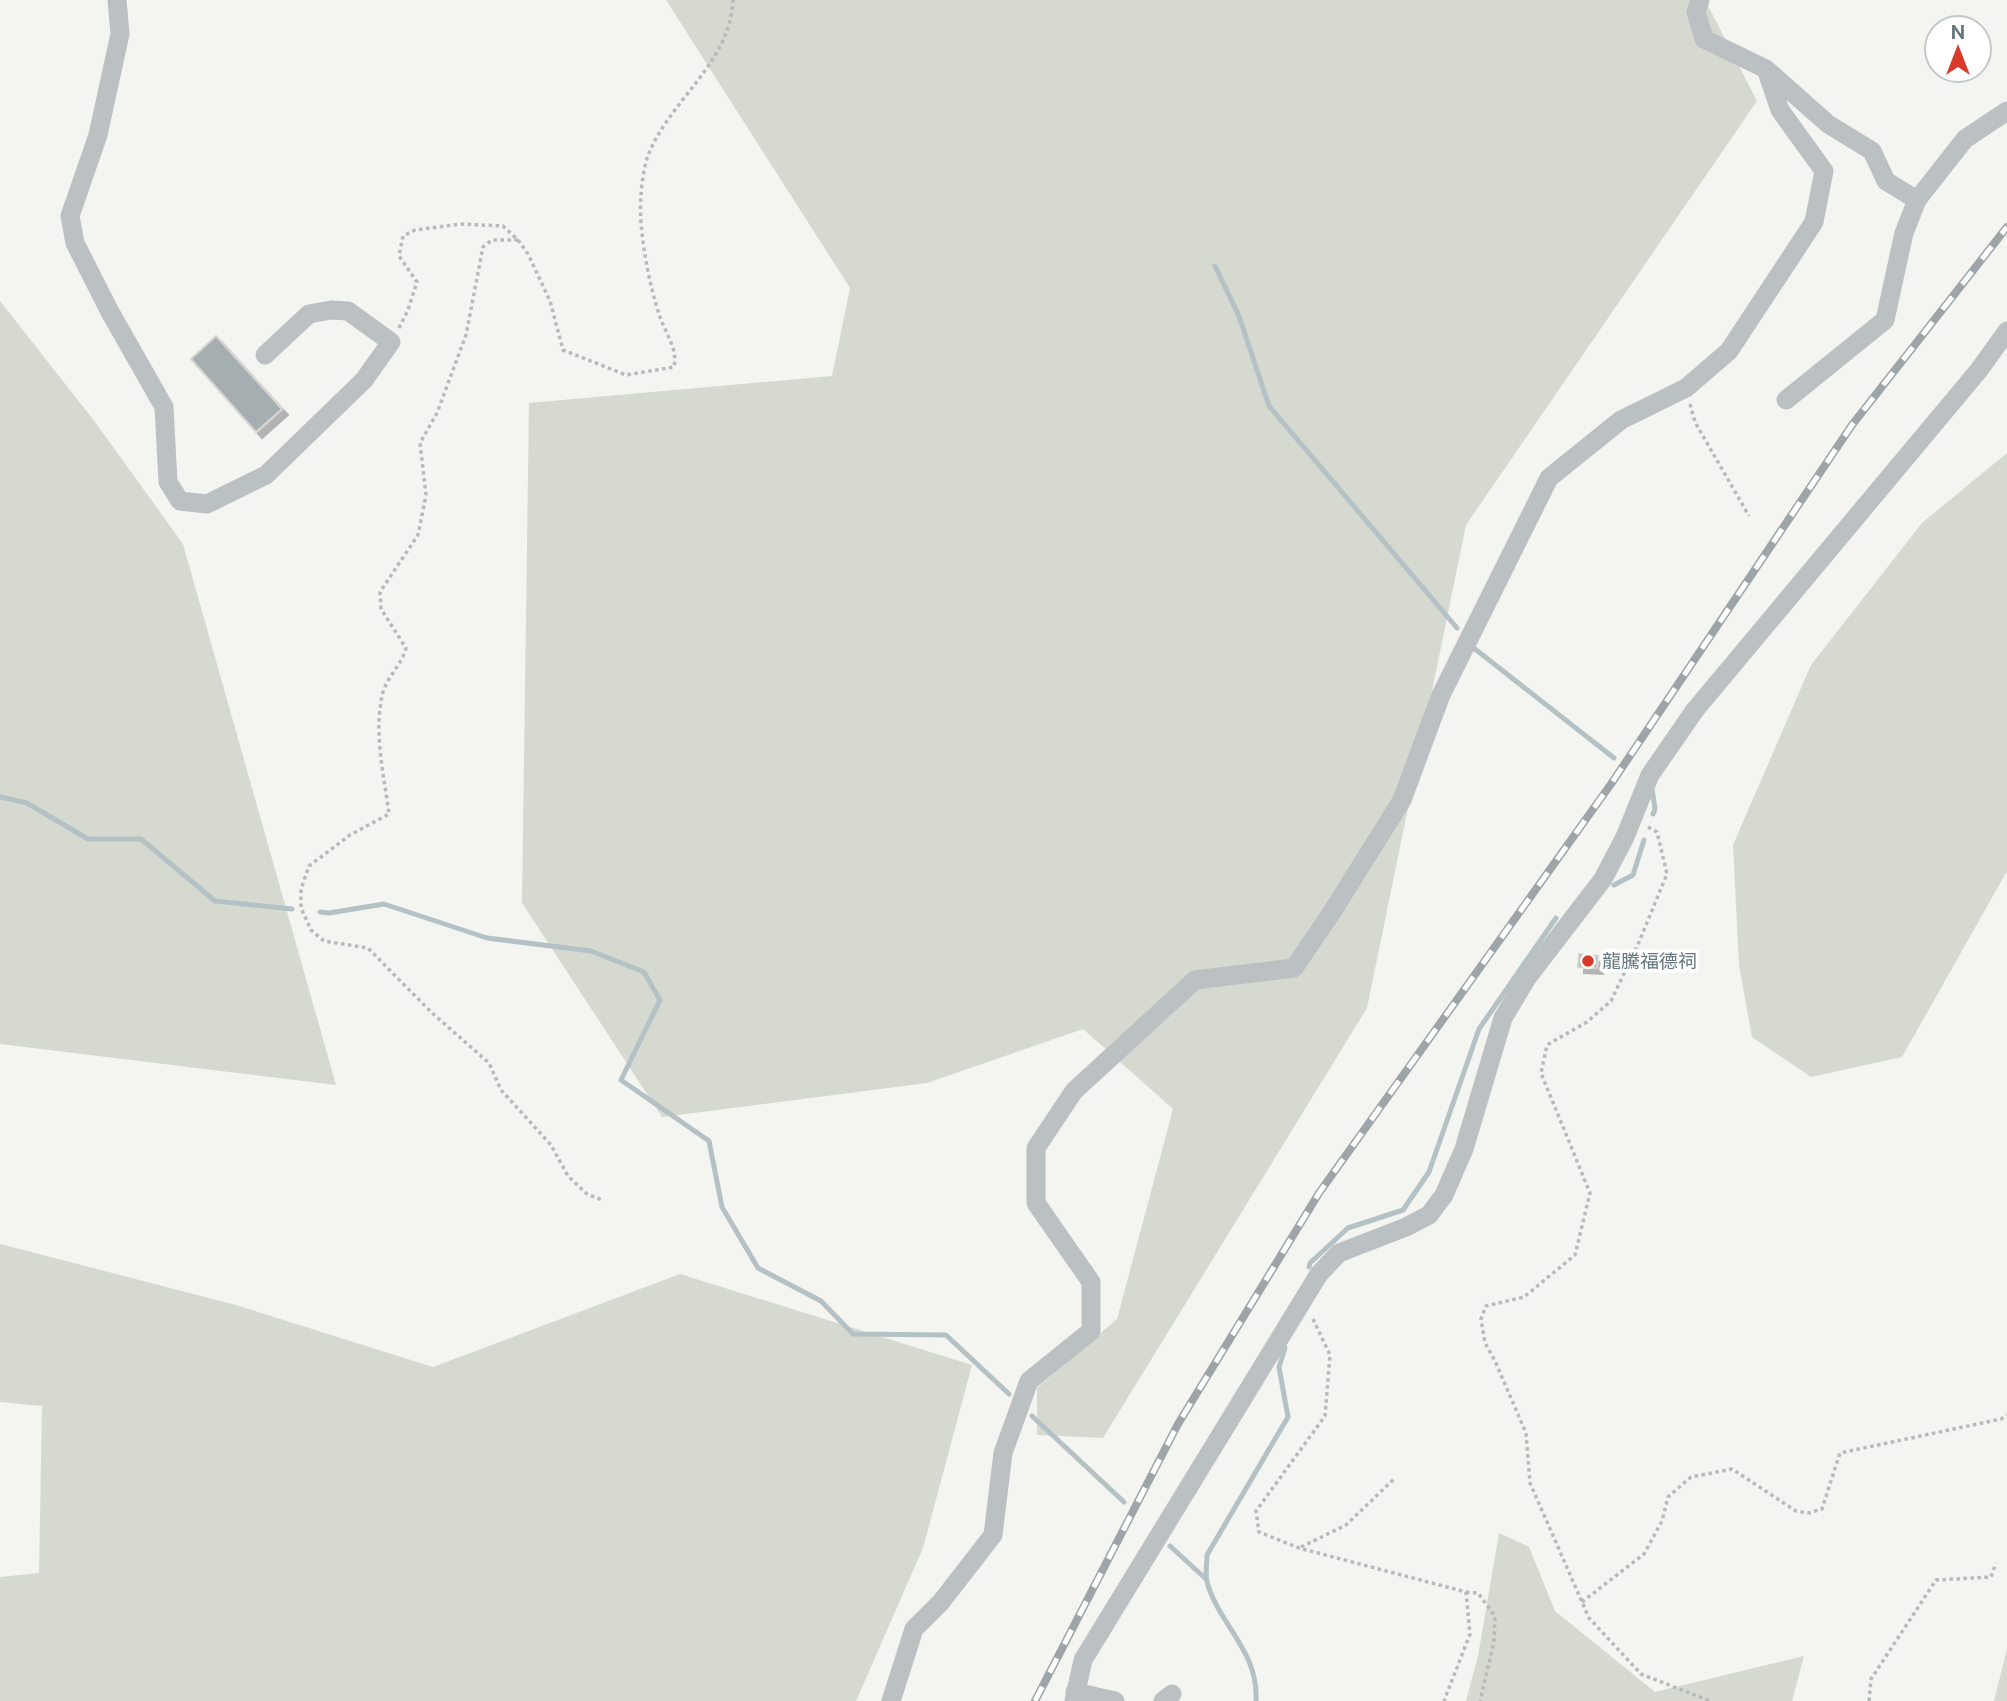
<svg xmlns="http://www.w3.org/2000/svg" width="2007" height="1701" viewBox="0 0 2007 1701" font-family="'Public Sans','Noto Sans TC',sans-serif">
	<defs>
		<filter id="shadow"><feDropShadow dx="6" dy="6" stdDeviation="0" flood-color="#0004"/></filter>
	</defs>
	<rect width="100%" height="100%" fill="#f4f4f1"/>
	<path fill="#d5d9d0" d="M666,0h1039l52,101 -291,424 -99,483 -264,430 -66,-3v-47l80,-69 56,-210 -90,-80 -156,54 -265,34 -140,-214 7,-500 303,-27 18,-88z
		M0,301l95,121 88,122 153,541 -336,-41z
		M2007,453v418l-105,186 -91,20 -59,-40 -13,-72 -6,-120 78,-180 111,-142z
		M0,1244l236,61 197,62 247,-93 292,91 -49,183 -67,153h-856v-124l39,-4 3,-167 -42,-4z
		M1499,1533l30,14 26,64 100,81 149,-36 -12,45h-326l12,-45z
		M2007,1649v52h-13z"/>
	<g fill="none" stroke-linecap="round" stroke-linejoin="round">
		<path stroke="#b4c2c5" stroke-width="5" d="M1215,266l24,50 30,90 188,222
			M1475,649l139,109
			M1652,789l3,20 -2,5
			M0,797l27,6 61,36h53l74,62 77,8
			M1614,885l19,-10 11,-35
			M320,912l9,1 55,-9 103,34 104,13 53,21 16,28 -39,80 88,61 13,66 36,61 63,33 32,33 93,1 63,59
			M1309,1267l1,-4 38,-35 55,-18 26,-38 50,-143 77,-111
			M1032,1416l92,86
			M1170,1546l36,33
			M1256,1701c3,-50 -37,-76 -49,-119 -2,-8 0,-19 0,-27l81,-138 -9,-50 6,-19"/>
	</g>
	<path fill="#a5aeb1" stroke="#d6d5d3" stroke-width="2" filter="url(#shadow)" d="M216,336l66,73 -26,23 -65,-73z
		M1579,954l19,2 -1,12 -19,-1z"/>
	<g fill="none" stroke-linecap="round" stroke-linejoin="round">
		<path stroke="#b6babb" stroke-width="3.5" stroke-dasharray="3.5 3.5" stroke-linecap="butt" d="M518,240h-26l-9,7 -17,88 -29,78 -17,30 6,52 -8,40 -38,57 1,17 25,39c-4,16 -18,28 -23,44 -10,39 1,83 6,122l-39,21 -41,31 -8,23v19l10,22 13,11 44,7 63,64 58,51 12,27 50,55 17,31 19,18 15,6
			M399,328l9,-18 9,-28 -18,-26 4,-20 12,-6 46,-6 42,2 15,14 10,14 22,47 13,49 63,25 48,-8c4,-18 -8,-33 -14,-50 -11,-32 -22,-88 -19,-122 1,-12 3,-30 8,-42 23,-55 81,-90 84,-153
			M1690,404l5,18 54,94
			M1648,827l9,5 10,42 -28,68 -28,59 -24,21 -40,23 -6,28 49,120 -15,62 -51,42 -38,9 -5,13 4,24 10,18 31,72 4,50 59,135 52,56 69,27
			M1313,1319l17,36 -5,61 -69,95 3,21 40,16 167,44 4,42 -26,67
			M1301,1547l45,-22 48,-46
			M1466,1592l12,1 17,23 -1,26 -14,59
			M1582,1602l62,-48 18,-33 6,-24 23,-20 41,-8 64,42 13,2 13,-4 18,-56 161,-34 6,-4
			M1869,1701l2,-22 65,-99 55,-3 5,-14"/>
		<path stroke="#bbc1c3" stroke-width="19" d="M117,0l3,34 -22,101 -28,81 5,27 35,69 54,95 4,75 12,19 27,3 59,-29 98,-95 27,-38 -43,-31 -17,-1 -22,4 -44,41
			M1767,70l61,54 44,27 14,30 31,19 -13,33 -19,87 -99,80
			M1917,200l48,-61 42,-28
			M1075,1692l40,9
			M891,1701l23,-72 27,-27 52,-67 10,-82 26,-72 62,-50v-49l-55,-79v-55l38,-57 121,-111 99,-12 38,-56 70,-112 39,-105 108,-217 72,-58 65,-32 43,-37 85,-129 10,-51 -44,-61 -14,-41 -62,-30 -8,-27 4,-12
			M1074,1701l9,-41 236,-386 20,-21 67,-26 23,-12 15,-20 20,-46 39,-131 24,-40 76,-99 22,-42 25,-62 45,-65 284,-340 28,-39
			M1163,1701l9,-7"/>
		<g stroke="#9da5a9" stroke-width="8">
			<path id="rail" d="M1035,1701l143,-277 141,-231 292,-409 241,-359 155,-198"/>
		</g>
		<use href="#rail" stroke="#fff" stroke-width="5" stroke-dasharray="16" stroke-linecap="butt"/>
	</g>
	<circle fill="#d93a2c" stroke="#fff" stroke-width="2.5" cx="1588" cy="961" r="7"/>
	<g text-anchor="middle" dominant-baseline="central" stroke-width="7" stroke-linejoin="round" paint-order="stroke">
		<g font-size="19" fill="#657880" stroke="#fff" text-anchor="start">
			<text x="1602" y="961">龍騰福德祠</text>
		</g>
	</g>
	<g transform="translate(1958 49)"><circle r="33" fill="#ffffff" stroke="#c1c9cc" stroke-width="2"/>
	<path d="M0-5L12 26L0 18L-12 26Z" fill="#d93a2c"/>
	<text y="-10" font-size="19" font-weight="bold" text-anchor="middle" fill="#657880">N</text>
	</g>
</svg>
